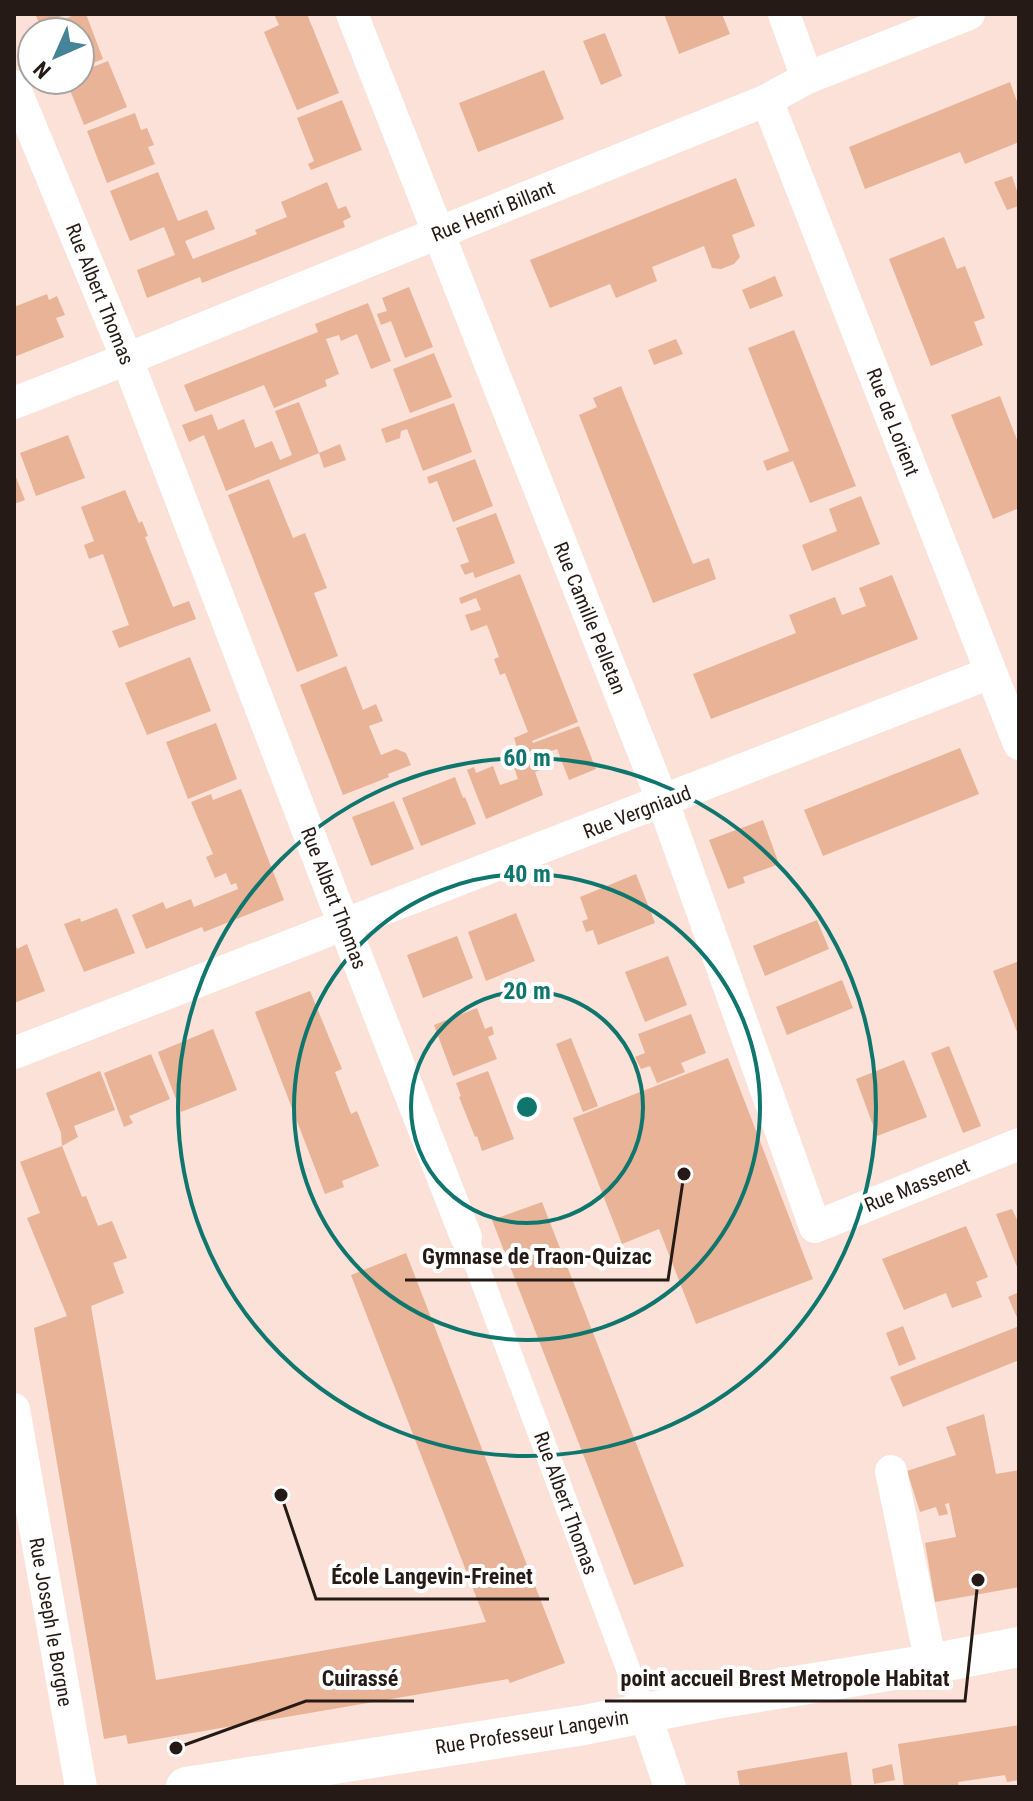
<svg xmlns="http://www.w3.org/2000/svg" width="1033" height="1801" viewBox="0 0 1033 1801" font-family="'Roboto Condensed',sans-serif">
	<rect width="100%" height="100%" fill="#fbe1d7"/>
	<path fill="#e8b396" d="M35,14h32l-27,11z
		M77,14h9l17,45 -23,9v-36h-36l-2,-4z
		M274,14h33l32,79 -42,17 -33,-78 15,-7z
		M664,14h58l8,20 -51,20z
		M605,33l17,43 -21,9 -18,-44z
		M108,61l19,46 -43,18 -18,-45h14v-8z
		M544,70l20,49 -86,33 -19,-49z
		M1010,82l9,25v35l-54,22 -5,-12 -95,37 -16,-42z
		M342,100l20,50 -51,20 -3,-6 6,-3 -17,-43z
		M135,113l6,17 6,-2 7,17 -6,2 7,17 -48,19 -20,-52z
		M158,172l20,49 29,-11 8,19 -30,12 8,18 64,-25 -2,-4 32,-13 -6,-15 46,-20 11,27 8,-3 5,11 -8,4 2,6 -143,56 -2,-6 -53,21 -10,-28 38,-15 -11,-28 -34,14 -20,-50z
		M1012,176l7,21v9l-12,4 -13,-28z
		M736,178l19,48 -23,9 8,22 -6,7 -13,5 -9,-1 -8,-22 -52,21 5,14 -41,17 -6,-14 -60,24 -20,-48z
		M944,237l13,32 8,-3 20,52 -11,4 9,23 -52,21 -42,-107z
		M775,276l8,20 -33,13 -8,-19z
		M409,287l24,60 -28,11 -14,-37 -10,4 -4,-11 10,-3 -5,-13z
		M47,294l2,6 8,-4 8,19 -9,3 8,19 -50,20v-50z
		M368,303l23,58 -20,8 -14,-35 -16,7 -2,-6 -13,4 13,35 -14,6 2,6 -53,22 -10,-23 -69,27 -11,-27 134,-53 -3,-8z
		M794,330l62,156 -46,17 -17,-42 -26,10 -4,-10 26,-10 -41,-103z
		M676,339l7,15 -29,11 -6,-15z
		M434,353l18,44 -42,16 -17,-44z
		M621,386l72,178 16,-6 7,21 -63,24 -74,-188 18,-8 -4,-9z
		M1000,396l19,49v63l-26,11 -42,-104z
		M299,402l20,51 -93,38 -22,-56 -15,7 -7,-17 30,-11 6,16 26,-11 11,29 17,-7 8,19 12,-5 -17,-44z
		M454,403l18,49 -49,19 -16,-42 -6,2 -1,7 -14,5 -5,-14z
		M68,435l17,43 -49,18 -16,-43z
		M340,444l6,16 -22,8 -5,-15z
		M475,459l18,47 -40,16 -16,-41 -8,3 -2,-7z
		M14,472l11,28 -11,4z
		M269,479l24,59 12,-5 22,55 -13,5 24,63 -41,16 -69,-177z
		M125,490l14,33 3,-2 6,15 -3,1 28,70 16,-6 7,18 -77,29 -7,-17 17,-6 -26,-71 -14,5 -5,-14 10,-4 -13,-34z
		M861,496l19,48 -68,27 -10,-26 35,-14 -8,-22z
		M496,513l19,50 -40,15 -2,-6 -8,3 -5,-10 9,-3 -13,-34z
		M520,574l58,148 -46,19 1,2 46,-17 17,43 -27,11 -12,-31 -20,7 5,13 -7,3 8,23 -57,24 -19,-49 7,-3 2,6 17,-7 7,19 18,-6 -9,-26 9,-3 -4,-12 14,-6 -23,-59 -5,2 -6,-16 5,-2 -12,-32 -16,6 -6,-16 16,-5 -5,-12 -15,6 -2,-6z
		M892,575l26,64 -207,80 -18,-45 103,-41 -7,-18 46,-18 7,18 24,-9 -7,-18z
		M190,657l21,54 -64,24 -22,-52z
		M346,666l17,44 13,-6 7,17 -14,5 12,29 15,-6 10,4 5,12 -23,9 1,3 -46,18 -43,-110z
		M216,723l21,56 -49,20 -22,-57z
		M960,748l19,46 -156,62 -19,-46z
		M455,777l8,21 2,-1 11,27 -55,22 -19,-48z
		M241,789l43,111 -80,32 -2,-5 -56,22 -14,-34 31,-13 3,7 25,-10 3,8 44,-18 -2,-6 -5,2 -5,-12 -11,5 -9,-21 7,-3 -22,-52 20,-8 2,6z
		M394,801l20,48 -43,17 -19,-49z
		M763,820l16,44 -36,13 2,6 -17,6 -19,-49z
		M636,874l19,49 -57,22 -5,-15 -7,2 -4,-11 6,-2 -8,-22z
		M117,908l18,45 -51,19 -20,-48 16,-6 1,4z
		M516,913l19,48 -49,20 -18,-49z
		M817,920l12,29 -64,27 -12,-30z
		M457,936l16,42 -50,20 -16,-43z
		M14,940l3,9 10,-5 18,47 -31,12z
		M668,956l19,49 -42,17 -20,-50z
		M1019,961v76l-26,-66z
		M842,980l11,28 -66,27 -11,-28z
		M310,991l32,78 -7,3 16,42 6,-3 22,55 -37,15 2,6 -19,7 -70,-182z
		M477,1008l8,21 7,-3 2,8 -6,3 9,22 -44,17 -19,-51z
		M691,1014l15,39 -25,10 4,9 -28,11 -7,-17 -9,3 -6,-12 10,-4 -7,-19z
		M213,1029l24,61 -56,22 -23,-60z
		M571,1038l27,68 -15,6 -27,-68z
		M949,1046l32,80 -18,7 -32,-80z
		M151,1054l19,45 -41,17 4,7 -9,4 -20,-54z
		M728,1058l85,221 -117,45 -37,-95 -37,15 -49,-126z
		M904,1060l23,57 -50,19 -21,-57z
		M100,1071l15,39 -41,16 4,11 -16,9 -1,-13 -15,-40z
		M488,1071l26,68 -32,12 -5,-15 -2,1 -16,-40 2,-1 -5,-13z
		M62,1146l20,51 4,-1 12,30 14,-5 15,37 -14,5 11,30 -33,13 65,374 330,-58 -135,-347 55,-22 159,410 -55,20 -2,-4 -380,65 -2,-9 -22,4 -70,-411 33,-12 -40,-98 13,-5 -20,-51z
		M542,1202l142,364 -50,19 -142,-365z
		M1012,1209l7,15v48l-23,-58z
		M966,1226l22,51 -12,5 6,15 -30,11 -6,-15 -42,17 -22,-51z
		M1019,1292v30l-11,-25z
		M903,1326l13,33 -17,7 -13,-33z
		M1019,1326v34l-116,47 -13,-30z
		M984,1414l12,60 23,-4v117l-84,15 -10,-59 31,-6 -7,-34 -4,1 3,10 -9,2 -3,-9 -16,5 -13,-41 49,-16 -10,-28z
		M1019,1725v55l-12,2 -2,-7 -47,7 1,5h-55l-6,-43z
		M847,1752l5,35h-112l-3,-16z
		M892,1764l3,16 -21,4 -2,-15z"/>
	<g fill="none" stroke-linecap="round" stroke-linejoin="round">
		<path stroke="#fff" stroke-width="24" d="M466,1237l179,477"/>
		<path stroke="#fff" stroke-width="32" d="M352,14l311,788 152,425 204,-83
			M784,14l23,64
			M14,86l113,273 207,540 132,338
			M767,100l252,644
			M14,403l113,-44 640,-259 40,-22 162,-64
			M14,1053l976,-380
			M14,1409l67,378
			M891,1471l40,193
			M645,1714l25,73"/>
		<path stroke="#fff" stroke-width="40" d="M186,1787l398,-62 132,-26 215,-35 88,-17"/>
	</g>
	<g fill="none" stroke="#0f766e" stroke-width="4">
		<circle cx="527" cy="1107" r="116"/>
		<circle cx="527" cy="1107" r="233"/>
		<circle cx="527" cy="1107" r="349"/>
	</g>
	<g text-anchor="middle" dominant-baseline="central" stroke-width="8" stroke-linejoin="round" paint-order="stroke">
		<g font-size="20" fill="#251a15" stroke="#fff">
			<text transform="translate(493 211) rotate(-22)">Rue Henri Billant</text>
			<text transform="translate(100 294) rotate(68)">Rue Albert Thomas</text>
			<text transform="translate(893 422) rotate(69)">Rue de Lorient</text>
			<text transform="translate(590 618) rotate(68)">Rue Camille Pelletan</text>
			<text transform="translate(637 812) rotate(-21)">Rue Vergniaud</text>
			<text transform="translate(334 898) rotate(69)">Rue Albert Thomas</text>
			<text transform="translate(917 1185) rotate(-22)">Rue Massenet</text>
			<text transform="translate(566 1503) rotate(70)">Rue Albert Thomas</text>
			<text transform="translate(51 1622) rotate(80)">Rue Joseph le Borgne</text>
			<text transform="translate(532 1732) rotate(-9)">Rue Professeur Langevin</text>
		</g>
	</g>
	<circle cx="527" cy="1107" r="12" fill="#0f766e" stroke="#fff" stroke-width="4"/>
	<g font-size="24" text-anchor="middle" font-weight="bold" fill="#0f766e" stroke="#fff" stroke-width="8" stroke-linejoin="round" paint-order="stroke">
		<text x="527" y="766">60 m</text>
		<text x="527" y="882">40 m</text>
		<text x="527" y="999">20 m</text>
	</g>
	<path fill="none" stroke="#251a15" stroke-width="3" d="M684 1174L668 1280H405M281 1495L316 1599H549M978 1580L965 1701H605M176 1748L306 1701H414"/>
	<g fill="#251a15" stroke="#fff" stroke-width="3">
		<circle cx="684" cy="1174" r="8"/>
		<circle cx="281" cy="1495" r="8"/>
		<circle cx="978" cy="1580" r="8"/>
		<circle cx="176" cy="1748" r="8"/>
	</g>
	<g font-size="22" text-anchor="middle" font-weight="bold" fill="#251a15" stroke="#fff" stroke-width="8" stroke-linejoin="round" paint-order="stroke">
		<text x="537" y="1264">Gymnase de Traon-Quizac</text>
		<text x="432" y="1584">École Langevin-Freinet</text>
		<text x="785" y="1686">point accueil Brest Metropole Habitat</text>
		<text x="360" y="1686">Cuirassé</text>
	</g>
	<rect width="1033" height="1801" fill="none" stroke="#251a15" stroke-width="32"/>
	<g transform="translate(56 56) rotate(225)"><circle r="38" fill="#ffffff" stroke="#a8a3a1" stroke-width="2"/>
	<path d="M0-6L14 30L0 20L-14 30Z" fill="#458498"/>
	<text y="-12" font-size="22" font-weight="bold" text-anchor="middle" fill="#251a15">N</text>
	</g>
</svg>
